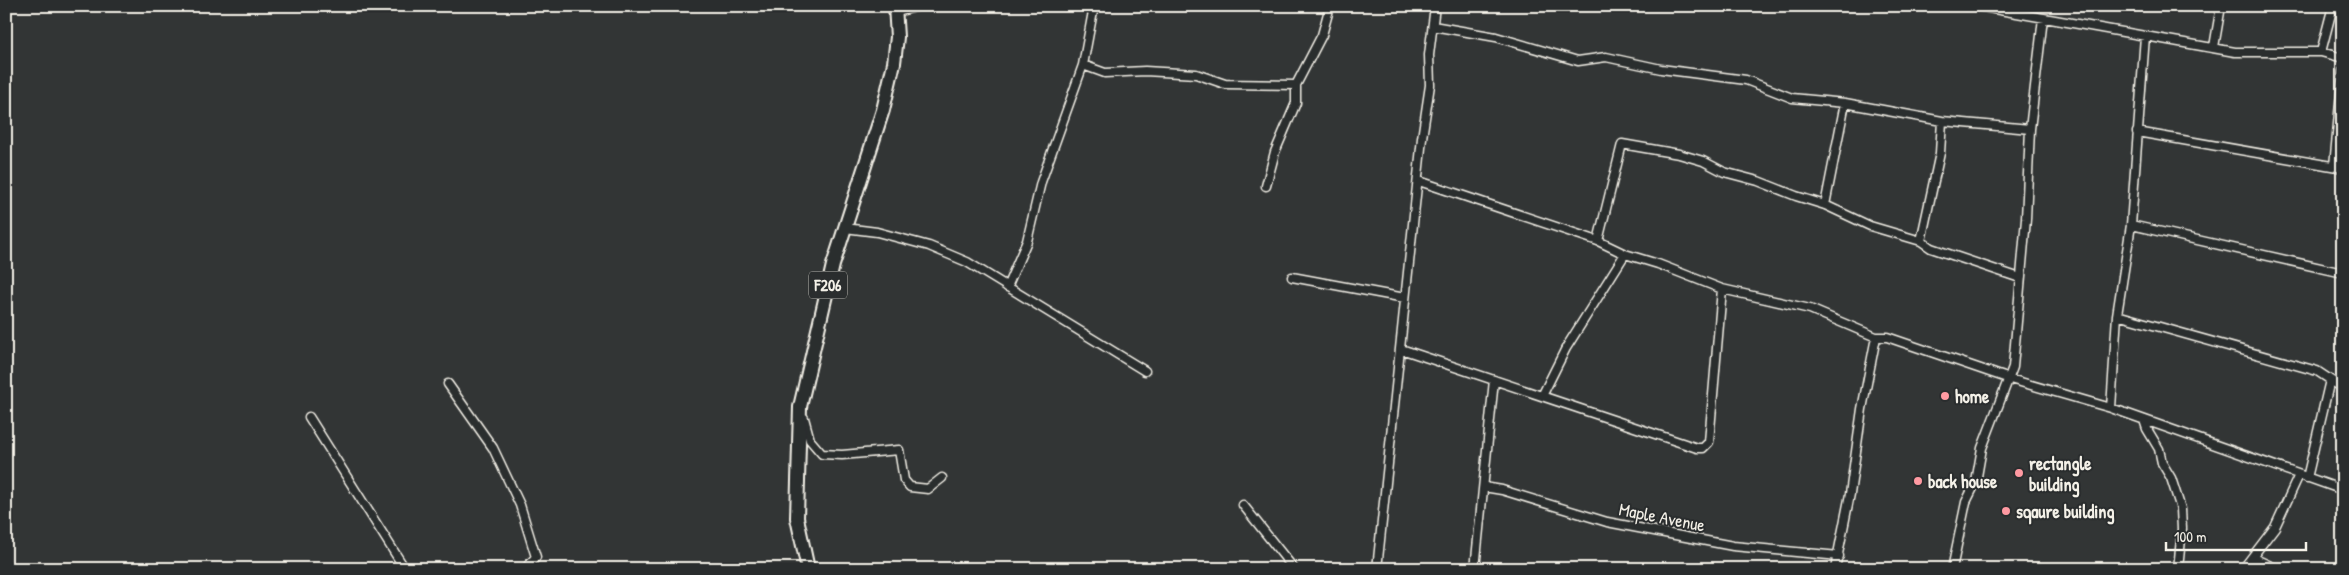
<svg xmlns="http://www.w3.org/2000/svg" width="2349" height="575" viewBox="0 0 2349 575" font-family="'Patrick Hand',sans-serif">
	<rect width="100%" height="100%" fill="#323535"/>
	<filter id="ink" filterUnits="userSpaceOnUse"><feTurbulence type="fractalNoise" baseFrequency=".02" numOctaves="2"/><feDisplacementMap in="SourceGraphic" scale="10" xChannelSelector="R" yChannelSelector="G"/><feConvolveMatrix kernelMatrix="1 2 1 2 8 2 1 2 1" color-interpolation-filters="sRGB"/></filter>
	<g filter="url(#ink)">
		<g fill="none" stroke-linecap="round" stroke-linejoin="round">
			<g stroke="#f4f1e8" stroke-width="11">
				<path id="street" d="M1977,6l258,46h86l22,6
					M896,12l24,-6
					M1433,26l63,11 82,24 28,-4 55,12 85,11 46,18 53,5 97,18 88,8
					M2214,47l7,-41
					M2321,52l12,-46
					M1083,65l22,8 40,-2 51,3 29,10 71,1
					M2137,132l206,36
					M2334,166l9,-95
					M1419,181l179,60 27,13 33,10 64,25 88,20 66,28h11l123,42 101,29 232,82
					M1266,186l9,-34 21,-49v-18l26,-50 8,-29
					M1825,205l20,-102
					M2131,225l212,48
					M845,228l32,4 52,14 38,16 178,109
					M1598,241l24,-97 57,10 24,7 21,11 34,9 38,15 29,9 45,21 51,15 10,7 89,30
					M1921,241l19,-88 2,-32
					M1292,277l113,21
					M1007,287l20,-46 14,-59 42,-117 11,-59
					M2117,315l200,56 21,14 5,1
					M1401,349l296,99h6l6,-6 13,-153
					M448,384l45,64 27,57 16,52 -11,12
					M1542,396l24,-48 59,-94
					M2111,408l6,-93 14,-90 14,-189
					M309,417l96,152
					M804,418l6,22 12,14 20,1 57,-5 5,30 6,7 18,2 14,-11
					M2144,420l3,9 12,20 3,14 9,15 10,31 1,20 -4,40
					M2307,478l23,-98
					M1484,487l18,3 105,32 126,24 106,10
					M1243,505l51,64
					M2253,558l24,11
					M1377,569l45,-431 8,-53 -1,-30 6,-49
					M1475,569l19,-189
					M1835,569l15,-75 12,-85 14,-72
					M1952,569l14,-67 10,-20 6,-34 31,-81 13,-148 4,-90 13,-111
					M2243,569l32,-42 24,-52"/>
			</g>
			<g stroke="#f4f1e8" stroke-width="16">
				<path id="primary" d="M808,569l-11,-51 3,-111 33,-142 50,-155 11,-47 3,-26 -2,-31"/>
			</g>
			<use href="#street" stroke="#2a2d2e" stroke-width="8"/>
			<use href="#primary" stroke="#2a2d2e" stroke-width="12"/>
		</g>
	</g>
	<g fill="#ff9aa2" stroke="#2a2d2e" stroke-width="2">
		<circle cx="1945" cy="396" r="5"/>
		<circle cx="2019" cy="473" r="5"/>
		<circle cx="1918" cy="481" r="5"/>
		<circle cx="2006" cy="511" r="5"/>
	</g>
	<g text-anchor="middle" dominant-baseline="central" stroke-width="4" stroke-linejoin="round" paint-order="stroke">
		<rect fill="#2a2d2e" stroke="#b7b6b0" stroke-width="1" x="809" y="271.5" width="38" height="27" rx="4"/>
		<g font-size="16" font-weight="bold" fill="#f4f1e8">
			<text x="828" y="285">F206</text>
		</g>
		<g font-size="18" font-weight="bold" fill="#f4f1e8" stroke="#2a2d2e" text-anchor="start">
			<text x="1955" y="396">home</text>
			<text x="2029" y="463">rectangle<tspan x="2029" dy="21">building</tspan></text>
			<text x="1928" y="481">back house</text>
			<text x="2016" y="511">sqaure building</text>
		</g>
		<g font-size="18" fill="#f4f1e8" stroke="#2a2d2e">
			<text transform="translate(1662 517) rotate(11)">Maple Avenue</text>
		</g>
	</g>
	<rect width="2349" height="575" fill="none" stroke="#2a2d2e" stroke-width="25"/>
	<rect x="12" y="12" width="2324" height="550" fill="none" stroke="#f4f1e8" stroke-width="2" filter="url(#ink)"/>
	<path d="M2166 542v8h140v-8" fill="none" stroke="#f4f1e8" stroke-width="2.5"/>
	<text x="2174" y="542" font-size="15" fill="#f4f1e8" stroke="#2a2d2e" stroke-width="4" paint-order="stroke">100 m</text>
</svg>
